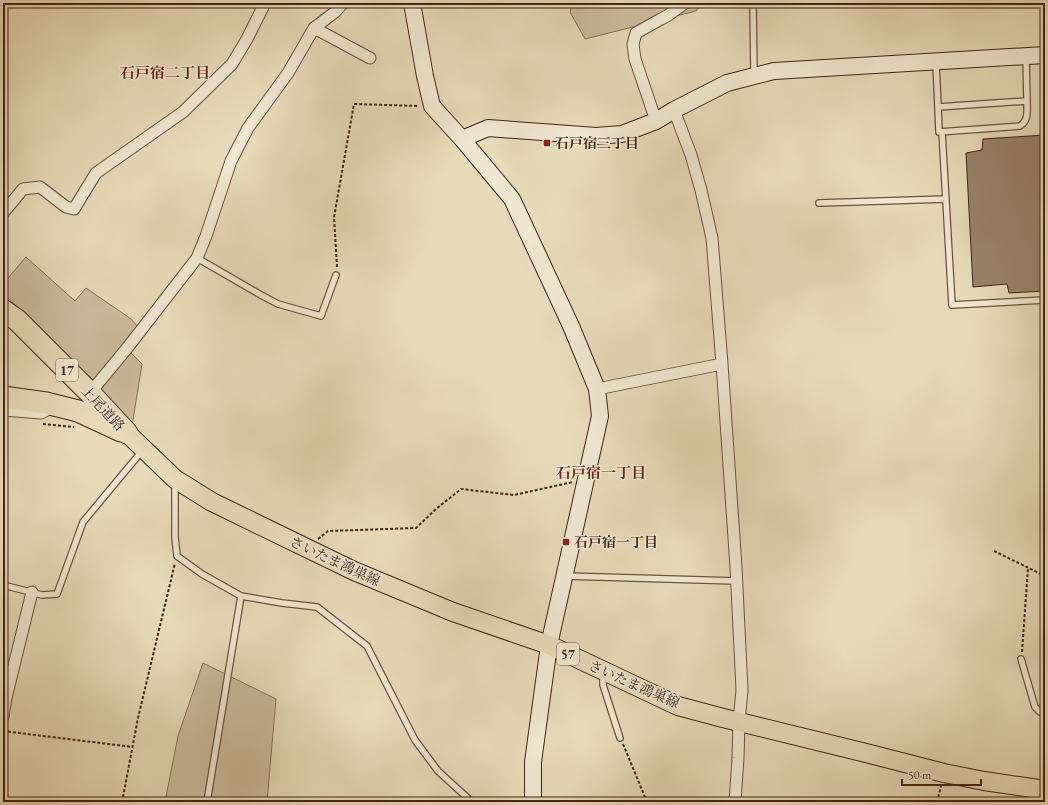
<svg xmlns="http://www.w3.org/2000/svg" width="1048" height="805" viewBox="0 0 1048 805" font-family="'EB Garamond','Noto Serif JP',serif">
	<rect width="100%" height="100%" fill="#e6dab8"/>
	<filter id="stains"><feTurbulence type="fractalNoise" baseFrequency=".005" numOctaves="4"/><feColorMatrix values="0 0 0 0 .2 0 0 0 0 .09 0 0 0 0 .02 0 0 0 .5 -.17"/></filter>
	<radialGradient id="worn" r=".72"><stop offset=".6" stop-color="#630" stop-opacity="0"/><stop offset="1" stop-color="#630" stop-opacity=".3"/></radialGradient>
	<path fill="#cbbb9d" stroke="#886f5a" d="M573,3h129l-6,8 -111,28 -15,-27z
		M26,257l49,44 11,-13 45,31 7,8 -14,19 18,18 -10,62 -92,-97 -37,-36v-9z
		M203,663l73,36 -9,103h-102l13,-66z"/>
	<path fill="#99826b" stroke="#462317" d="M1045,135v156l-36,2 -2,-9 -34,3 -7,-134 16,-3 1,-11z"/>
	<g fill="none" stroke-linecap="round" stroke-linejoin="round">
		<g stroke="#6e513f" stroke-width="8">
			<path id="lane" d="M753,3l1,72
				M936,63l2,44 89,-6 -1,-44
				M938,107l1,25 81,-6c9,-6 7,-15 7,-25
				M942,132l10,173 93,-5
				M819,203l127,-4
				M197,258l64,37 17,9 43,12 15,-41
				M175,482v55l2,19 25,18 39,22 41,7 35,4 50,39 48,94 23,31 34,31
				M565,576l172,5
				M3,585l39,10 15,-1 26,-72 59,-71
				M1021,659l14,48 5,5 5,1
				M603,673v12l17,53
				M207,802l34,-206"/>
		</g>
		<g stroke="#6e513f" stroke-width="13">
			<path id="street" d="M314,28l56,30
				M674,110l17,45 10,35 11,48 10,126 14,203 6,123 -3,32 -1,36 -3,44
				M656,121l-21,-62 -2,-15 3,-11 25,-14 6,-3 18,-13
				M3,213l20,-24 17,-2 26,20 8,2 22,-36 87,-61 49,-48 15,-25 18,-36
				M597,389l125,-25
				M90,393l38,-46 69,-89 9,-22 25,-75 17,-33 40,-55 26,-45 21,-16 8,-9
				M3,410l38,3 14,-7
				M3,717l3,-19 26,-106"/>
		</g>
		<g stroke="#462317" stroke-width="18">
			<path id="secondary" d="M412,3l13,73 7,30 30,33 50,60 59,127 26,63 3,27 -51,229 -16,117v40
				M462,139l26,-11 108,8 26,-2 34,-13 18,-11 53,-27 47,-12 271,-16"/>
		</g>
		<g stroke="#462317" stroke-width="20">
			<path id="primary" d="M127,433l48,46 37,23 142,69 99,41 96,33 129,61 45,12 143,35 78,20 40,8 61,9"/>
		</g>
		<g stroke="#462317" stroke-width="23">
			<path id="highway" d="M3,310l14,10 73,73 37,40
				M3,397l43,6 32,8 43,20"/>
		</g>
		<path stroke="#462317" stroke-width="2" stroke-dasharray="3 2" stroke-linecap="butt" d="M337,267l-3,-50 20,-113 65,2
			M43,424l31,3
			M318,539l10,-8 88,-3 20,-19 25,-20 53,6 59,-13
			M994,551l51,25
			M1022,652l6,-84
			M3,731l130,16
			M623,744l24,58
			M122,802l16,-84 37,-155
			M937,802l4,-16"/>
		<use href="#lane" stroke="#efe7d1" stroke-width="5.5"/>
		<use href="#street" stroke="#efe7d1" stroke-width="11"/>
		<use href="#secondary" stroke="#efe7d1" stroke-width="16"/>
		<use href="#primary" stroke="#e6dab8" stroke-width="18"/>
		<use href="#highway" stroke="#e6dab8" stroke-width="21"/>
	</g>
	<g fill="#8f2418" stroke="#efe7d1" stroke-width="1.5">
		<rect x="543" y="139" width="8" height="8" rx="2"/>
		<rect x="562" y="538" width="8" height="8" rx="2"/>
	</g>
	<g text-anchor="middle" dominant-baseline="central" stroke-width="3" stroke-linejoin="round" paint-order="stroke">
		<g fill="#efe7d1" stroke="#795e4f" stroke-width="1">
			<rect x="56" y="359" width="22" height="22" rx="3"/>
			<rect x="557" y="643" width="22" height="22" rx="3"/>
		</g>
		<g font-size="13" font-weight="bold" fill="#462317">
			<text x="67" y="370">17</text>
			<text x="568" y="654">57</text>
		</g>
		<g font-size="14" font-weight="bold" fill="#462317" stroke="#efe7d1" text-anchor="start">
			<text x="555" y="143">石戸宿三丁目</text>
			<text x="574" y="542">石戸宿一丁目</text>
		</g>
		<g font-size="14" fill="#462317" stroke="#efe7d1">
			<text transform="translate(103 408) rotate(47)">上尾道路</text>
			<text transform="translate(335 561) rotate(25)">さいたま鴻巣線</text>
			<text transform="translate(634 684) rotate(24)">さいたま鴻巣線</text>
		</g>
		<g font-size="15" font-weight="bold" fill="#7a1f14" stroke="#efe7d1">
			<text x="165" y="72">石戸宿二丁目</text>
			<text x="601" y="472">石戸宿一丁目</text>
		</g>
	</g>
	<rect width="1048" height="805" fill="none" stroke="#e6dab8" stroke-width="16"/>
	<rect x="4" y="4" width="1040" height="797" fill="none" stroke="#462317" stroke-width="2"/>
	<rect x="8" y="8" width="1032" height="789" fill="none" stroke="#462317"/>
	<path d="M902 779v6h79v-6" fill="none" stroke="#462317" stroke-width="2"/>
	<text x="908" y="779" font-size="12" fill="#462317" stroke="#efe7d1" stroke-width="3" paint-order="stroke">50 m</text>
	<rect width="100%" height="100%" filter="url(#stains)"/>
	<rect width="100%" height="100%" fill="url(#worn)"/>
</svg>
